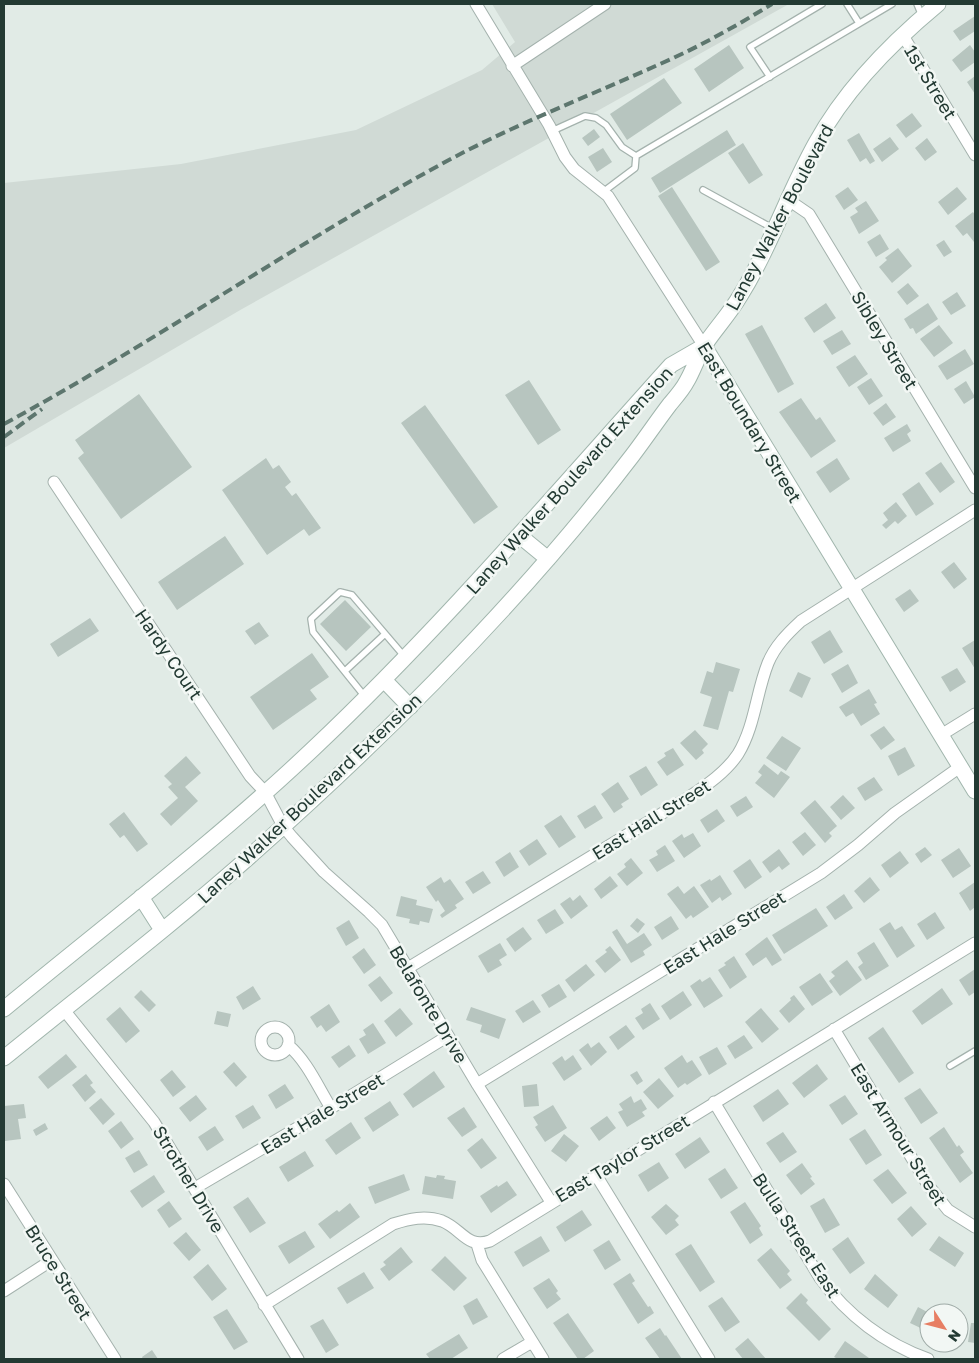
<svg xmlns="http://www.w3.org/2000/svg" width="979" height="1363" viewBox="0 0 979 1363" font-family="'Golos Text',sans-serif">
	<rect width="100%" height="100%" fill="#e1ebe6"/>
	<path fill="#d0dad5" d="M492,4h297l-547,305 -238,139v-265l177,-19 175,-34 126,-60 33,-28z"/>
	<path fill="#b7c5bf" d="M975,16v15l-15,10 -7,-10z
		M729,45l15,23 -35,24 -15,-23z
		M970,45l5,7v10l-14,10 -9,-12z
		M975,76v18l-8,-12z
		M664,78l18,25 -55,37 -17,-26z
		M912,113l10,13 -16,12 -10,-13z
		M594,129l6,8 -12,9 -6,-8z
		M727,130l9,15 -76,48 -9,-15z
		M859,133l16,28 -5,3 -4,-6 -6,4 -13,-22z
		M890,137l9,12 -17,13 -9,-13z
		M927,138l10,14 -12,9 -10,-13z
		M743,143l20,32 -14,9 -21,-31z
		M603,148l9,14 -15,10 -9,-15z
		M672,187l48,75 -14,9 -48,-75z
		M848,187l10,13 -14,10 -9,-14z
		M957,187l10,12 -19,16 -10,-13z
		M866,201l13,20 -20,13 -9,-17 8,-5 -3,-4z
		M973,212l2,3v26l-1,1 -7,-9 -4,3 -8,-10z
		M880,234l9,15 -13,8 -9,-15z
		M944,240l8,12 -8,5 -8,-12z
		M898,248l14,18 -20,17 -13,-16 8,-7 -2,-2z
		M908,283l11,13 -12,9 -10,-13z
		M957,292l9,14 -15,9 -9,-13z
		M826,303l10,15 -22,15 -10,-15z
		M928,303l10,16 -22,15 -3,-6 -3,1 -6,-10z
		M762,325l32,59 -16,9 -33,-59z
		M939,325l14,18 -19,14 -14,-18z
		M842,330l9,14 -19,11 -9,-14z
		M965,349l9,15 -27,16 -9,-14z
		M855,355l13,19 -19,13 -13,-20z
		M871,378l12,18 -14,9 -12,-18z
		M529,380l32,50 -23,15 -33,-50z
		M966,381l9,16 -11,7 -10,-15z
		M139,394l53,73 -71,52 -43,-61 6,-5 -9,-13z
		M801,398l15,22 4,-3 16,24 -25,17 -32,-46z
		M886,403l10,14 -13,9 -10,-13z
		M425,405l73,102 -24,17 -73,-101z
		M907,424l4,7 -4,3 4,7 -18,11 -9,-14z
		M266,458l7,11 6,-4 12,17 -6,5 7,9 4,-3 25,35 -12,8 -5,-7 -37,26 -45,-65z
		M837,458l13,21 -20,14 -14,-21z
		M941,462l14,20 -15,11 -15,-20z
		M919,482l15,22 -18,12 -14,-22z
		M896,502l11,14 -9,8 -3,-3 -9,8 -4,-4 6,-5 -5,-7z
		M225,536l19,28 -67,46 -19,-28z
		M954,562l13,17 -13,10 -13,-17z
		M910,589l9,12 -15,11 -9,-13z
		M345,600l26,27 -25,24 -26,-27z
		M90,618l9,13 -41,26 -8,-13z
		M259,622l10,14 -14,9 -10,-14z
		M830,630l13,22 -19,12 -13,-22z
		M975,640v29l-13,-21z
		M312,653l17,24 -19,13 7,9 -44,31 -23,-33z
		M716,662l24,7 -7,23 -4,-1 -11,39 -15,-4 9,-29 -12,-4 7,-22 6,2z
		M848,664l10,19 -16,10 -11,-19z
		M957,668l9,14 -16,10 -9,-15z
		M798,672l13,6 -9,20 -13,-7z
		M869,689l8,14 -3,1 6,10 -19,12 -8,-13 -7,4 -7,-10z
		M884,726l11,14 -14,10 -11,-15z
		M695,730l13,14 -6,6 2,3 -8,7 -16,-17z
		M782,736l19,12 -15,23 -20,-13z
		M905,747l10,19 -17,10 -10,-20z
		M673,748l11,17 -17,11 -10,-14 9,-6 -2,-3z
		M186,756l15,17 -16,14 13,14 -27,25 -11,-12 18,-16 -10,-11 4,-3 -8,-8z
		M764,764l14,11 3,-4 9,6 -16,21 -19,-15 7,-8 -4,-3z
		M646,766l12,19 -17,11 -12,-20z
		M874,777l9,13 -18,11 -8,-13z
		M618,782l11,17 -8,5 2,3 -9,6 -13,-19z
		M843,795l12,13 -14,12 -11,-13z
		M746,796l7,11 -16,10 -7,-11z
		M815,800l22,26 -8,7 3,3 -7,7 -25,-30z
		M595,805l8,13 -18,11 -8,-13z
		M717,809l8,12 -17,12 -8,-13z
		M124,812l24,32 -11,8 -13,-17 -4,3 -11,-14z
		M561,815l15,22 -17,11 -15,-22z
		M805,832l11,13 -13,11 -11,-14z
		M693,833l8,13 -17,12 -12,-17 10,-7 2,4z
		M537,839l10,15 -18,12 -10,-15z
		M665,845l10,16 -18,11 -8,-12 9,-5 -2,-4z
		M925,847l7,8 -11,8 -6,-9z
		M959,848l12,18 -18,12 -12,-18z
		M779,849l11,15 -8,6 -3,-4 -9,7 -8,-11z
		M900,851l9,12 -19,15 -9,-13z
		M510,852l9,15 -15,10 -9,-15z
		M631,858l12,15 -16,13 -10,-12 9,-7 -2,-3z
		M750,859l12,18 -17,12 -12,-18z
		M483,871l8,12 -18,11 -8,-12z
		M720,875l12,19 -10,7 -2,-4 -8,6 -12,-18 10,-6 1,2z
		M610,876l8,10 -17,13 -7,-10z
		M441,877l3,6 6,-4 14,20 -9,6 2,3 -15,10 -2,-3 5,-4 -7,-11 -2,2 -10,-15z
		M870,877l10,13 -16,13 -10,-12z
		M975,882v25l-5,4 -11,-18z
		M678,886l6,8 10,-8 15,21 -16,11 -2,-3 -5,4 -19,-25z
		M844,894l9,14 -18,12 -9,-13z
		M580,895l8,11 -17,13 -11,-15 10,-7 3,4z
		M401,896l16,4 -1,5 17,4 -4,14 -9,-2 -1,4 -10,-2 1,-4 -14,-3z
		M816,908l12,18 -44,28 -12,-19z
		M555,909l9,14 -18,11 -9,-14z
		M935,912l10,16 -18,12 -10,-16z
		M671,916l8,13 -17,11 -8,-13z
		M637,918l8,6 -7,9 -8,-7z
		M349,920l10,18 -13,8 -10,-18z
		M890,922l5,8 7,-4 13,20 -18,12 -18,-29z
		M523,927l9,12 -17,13 -9,-13z
		M617,929l10,15 17,-11 8,12 -9,6 2,4 -14,8 -19,-31z
		M767,937l15,23 -10,6 -6,-9 -13,9 -8,-12z
		M874,942l15,24 -23,14 -8,-13 5,-4 -6,-10z
		M500,943l7,12 -8,5 3,5 -14,8 -10,-17z
		M610,946l11,14 -16,13 -10,-12 12,-9 -2,-2z
		M364,948l12,17 -12,9 -12,-17z
		M734,956l13,21 -17,12 -12,-19 8,-5 -2,-2z
		M847,960l15,20 -22,16 -11,-15 6,-5 -4,-4z
		M586,964l9,11 -21,17 -9,-12z
		M975,969v23l-6,4 -10,-16z
		M820,973l13,19 -21,14 -13,-19z
		M380,976l13,17 -12,9 -13,-17z
		M710,977l13,19 -19,12 -14,-22 10,-7 2,3z
		M559,984l8,13 -18,11 -8,-13z
		M253,986l8,13 -18,11 -7,-13z
		M942,988l11,16 -31,21 -10,-14z
		M141,990l15,15 -7,7 -15,-15z
		M683,991l9,14 -22,15 -9,-14z
		M794,995l11,14 -16,14 -10,-12 12,-11 -1,-2z
		M533,1000l8,12 -18,11 -8,-12z
		M650,1003l10,16 -17,11 -8,-12 8,-5 -2,-4z
		M329,1004l11,18 -14,10 -5,-7 -4,3 -7,-11z
		M120,1007l20,24 -14,12 -20,-24z
		M471,1007l35,12 -7,20 -19,-7 2,-7 -16,-5z
		M400,1008l13,16 -17,13 -12,-16z
		M761,1008l18,21 -17,14 -17,-21z
		M217,1011l14,3 -3,13 -14,-3z
		M373,1023l13,20 -18,11 -9,-15 7,-4 -3,-5z
		M626,1025l9,12 -17,13 -9,-13z
		M883,1027l31,46 -15,10 -31,-45z
		M744,1035l9,13 -18,11 -8,-13z
		M599,1042l8,10 -16,14 -12,-16 9,-7 3,5z
		M349,1045l7,11 -17,12 -8,-11z
		M717,1047l10,17 -18,11 -10,-18z
		M66,1054l11,13 -29,22 -10,-12z
		M573,1055l9,14 -18,12 -12,-18 10,-7 3,5z
		M682,1055l5,8 5,-3 10,15 -15,10 -2,-2 -7,5 -14,-20z
		M234,1062l13,15 -11,10 -13,-15z
		M817,1064l11,15 -24,19 -12,-15z
		M172,1070l14,17 -13,10 -13,-17z
		M434,1071l11,16 -32,21 -10,-14z
		M637,1071l6,10 -6,4 -7,-10z
		M86,1074l7,9 -3,2 6,7 -11,10 -13,-17z
		M659,1078l15,18 -16,13 -15,-17z
		M285,1084l9,14 -18,11 -8,-14z
		M537,1084l2,22 -15,1 -2,-21z
		M920,1088l18,25 -17,11 -17,-26z
		M778,1089l11,15 -26,18 -10,-16z
		M196,1095l11,14 -17,13 -11,-14z
		M845,1095l13,19 -16,11 -13,-20z
		M631,1096l3,7 7,-4 6,10 -5,3 3,4 -18,11 -9,-15 5,-2 -4,-6z
		M101,1098l14,16 -12,11 -14,-17z
		M390,1101l9,14 -26,17 -9,-14z
		M24,1104l2,14 -8,1 3,20 -16,2 -1,-35z
		M253,1105l8,13 -18,11 -8,-13z
		M553,1105l14,23 -22,14 -10,-15 3,-2 -5,-8z
		M464,1107l13,20 -15,10 -15,-19z
		M607,1116l9,12 -17,13 -9,-13z
		M121,1121l13,18 -13,10 -13,-18z
		M351,1122l10,16 -25,17 -11,-15z
		M45,1123l3,6 -12,7 -3,-6z
		M215,1126l9,14 -17,11 -9,-14z
		M944,1127l13,20 2,-2 5,7 -4,3 13,18 -13,10 -31,-45z
		M865,1129l17,26 -16,10 -17,-26z
		M783,1132l14,20 -17,11 -14,-20z
		M564,1134l15,12 -13,16 -15,-11z
		M700,1137l10,15 -25,17 -10,-15z
		M482,1138l15,20 -16,11 -14,-19z
		M139,1150l9,15 -14,8 -9,-15z
		M305,1151l9,15 -26,16 -9,-15z
		M659,1162l10,16 -21,14 -10,-17z
		M802,1163l10,14 -2,1 5,6 -14,11 -15,-20z
		M725,1168l13,20 -17,11 -13,-20z
		M888,1169l19,24 -15,11 -19,-24z
		M404,1174l6,16 -35,14 -7,-17z
		M154,1175l11,17 -23,16 -12,-17z
		M437,1175l8,1 -1,3 12,2 -3,18 -31,-5 3,-18 11,2z
		M507,1181l10,14 -26,18 -11,-17 17,-11 1,2z
		M248,1197l18,26 -16,10 -17,-26z
		M824,1198l16,27 -15,8 -15,-27z
		M169,1201l13,18 -13,9 -12,-18z
		M745,1202l16,24 -2,2 4,7 -13,9 -20,-32z
		M350,1203l10,14 -30,22 -12,-15 19,-14 2,2z
		M666,1204l13,12 -4,4 4,5 -13,10 -15,-18z
		M911,1206l16,18 -15,13 -15,-18z
		M582,1210l10,15 -27,17 -9,-15z
		M305,1231l10,16 -26,17 -11,-18z
		M186,1232l15,18 -12,11 -16,-18z
		M541,1236l9,15 -27,16 -9,-15z
		M939,1236l25,17 -9,14 -26,-17z
		M848,1237l17,26 -15,11 -18,-25z
		M609,1240l12,20 -16,10 -12,-20z
		M691,1244l24,38 -15,10 -25,-38z
		M401,1247l12,15 -24,19 -9,-12 6,-4 -3,-3z
		M771,1248l19,23 -3,3 5,6 -12,9 -23,-29z
		M445,1256l22,22 -13,13 -23,-21z
		M208,1264l19,25 -15,12 -19,-24z
		M364,1272l10,16 -27,16 -10,-16z
		M630,1273l5,8 -3,2 16,24 2,-1 4,7 -16,11 -25,-40z
		M875,1274l23,21 -10,13 -24,-19z
		M549,1278l9,13 -2,2 5,6 -14,10 -14,-21z
		M801,1293l7,7 -2,3 25,26 -12,12 -33,-33z
		M722,1297l18,25 -15,10 -17,-26z
		M477,1298l11,19 -15,8 -10,-19z
		M918,1307l11,6v19l-19,-9z
		M227,1309l21,33 -14,8 -21,-33z
		M568,1313l26,38 -11,8h-5l-25,-36z
		M323,1319l16,26 -13,8 -16,-27z
		M971,1323h4v20l-7,-1z
		M660,1328l5,8 1,-1 16,24h-22l-15,-21z
		M459,1334l9,14 -17,11h-21l-4,-5z
		M748,1338l18,21h-23l-8,-10z
		M845,1341l24,17 -1,1h-30l-4,-2z
		M152,1350l6,9h-15l-1,-2z"/>
	<g fill="none" stroke-linecap="round" stroke-linejoin="round">
		<g stroke="#a4b2ad" stroke-width="8">
			<path id="lane" d="M847,4l12,19
				M917,4l5,12
				M770,77l-20,-30 72,-43
				M552,131l33,-15 11,2 10,7 16,22 14,9
				M703,190l71,39
				M603,192l32,-24 1,-12 256,-152
				M345,671l40,-37
				M366,698l-53,-66 -2,-13 29,-27 12,3 52,61
				M950,1066l25,-15"/>
		</g>
		<g stroke="#a4b2ad" stroke-width="13">
			<path id="street" d="M476,4l73,121 16,32 9,12 34,27 96,150
				M902,34l73,121
				M512,66l93,-62
				M787,199l22,15 166,274
				M54,482l196,294 15,16 18,34 9,11 32,35 45,40 13,13 95,159 74,118
				M941,735l34,-21
				M408,968l281,-171c18,-12 37,-25 49,-43 17,-28 18,-61 30,-91 7,-17 20,-30 33,-42l174,-111
				M64,1010l90,112 144,237
				M261 1041a14 14 0 1 1 28 0a14 14 0 1 1-28 0Z
				M834,1029l94,156 20,25 27,17
				M288,1045c19,16 30,42 43,63
				M477,1084l344,-211 37,-28 37,-32 65,-46
				M714,1102l106,176c27,37 65,66 108,81
				M596,1175l113,184
				M4,1184l111,175
				M195,1188l136,-80 117,-72
				M477,1244l5,16 61,99
				M4,1291l48,-31
				M264,1305l129,-81c16,-5 32,-9 49,-3 20,8 25,28 48,20l485,-298
				M503,1359l29,-17"/>
		</g>
		<g stroke="#a1b6ad" stroke-width="17">
			<path id="secondary" d="M704,346l271,445
				M520,536l28,23
				M384,680l26,27
				M141,897l21,33
				M4,1009c104,-86 212,-168 310,-261 127,-120 240,-253 357,-383l33,-19
				M4,1058c85,-69 172,-136 254,-209 135,-120 264,-249 374,-393 13,-17 25,-35 38,-52 6,-7 13,-15 17,-23 7,-12 11,-26 19,-38 11,-16 24,-30 34,-47 30,-48 48,-103 76,-153 30,-55 75,-100 122,-139"/>
		</g>
		<use href="#lane" stroke="#fff" stroke-width="5.5"/>
		<use href="#street" stroke="#fff" stroke-width="11"/>
		<use href="#secondary" stroke="#fff" stroke-width="15"/>
		<path stroke="#5d766e" stroke-width="4" stroke-dasharray="10 5" stroke-linecap="butt" d="M4,424c151,-82 292,-181 443,-263 69,-37 142,-65 213,-97 39,-17 76,-38 112,-60
			M4,437l38,-28"/>
	</g>
	<g text-anchor="middle" dominant-baseline="central" stroke-width="5" stroke-linejoin="round" paint-order="stroke">
		<g font-size="18" fill="#233a33" stroke="#f2f7f4">
			<text transform="translate(931 82) rotate(59)">1st Street</text>
			<text transform="translate(779 217) rotate(-62)">Laney Walker Boulevard</text>
			<text transform="translate(885 340) rotate(59)">Sibley Street</text>
			<text transform="translate(750 422) rotate(59)">East Boundary Street</text>
			<text transform="translate(569 480) rotate(-48)">Laney Walker Boulevard Extension</text>
			<text transform="translate(169 654) rotate(56)">Hardy Court</text>
			<text transform="translate(309 798) rotate(-43)">Laney Walker Boulevard Extension</text>
			<text transform="translate(651 819) rotate(-32)">East Hall Street</text>
			<text transform="translate(724 932) rotate(-32)">East Hale Street</text>
			<text transform="translate(429 1004) rotate(59)">Belafonte Drive</text>
			<text transform="translate(322 1113) rotate(-31)">East Hale Street</text>
			<text transform="translate(899 1134) rotate(58)">East Armour Street</text>
			<text transform="translate(622 1158) rotate(-31)">East Taylor Street</text>
			<text transform="translate(189 1179) rotate(59)">Strother Drive</text>
			<text transform="translate(797 1235) rotate(57)">Bulla Street East</text>
			<text transform="translate(59 1272) rotate(58)">Bruce Street</text>
		</g>
	</g>
	<rect width="979" height="1363" fill="none" stroke="#233a33" stroke-width="10"/>
	<g transform="translate(944 1328) rotate(126)"><circle r="24" fill="#f2f7f4" stroke="#9faba7"/>
	<path d="M0-4L9 19L0 12L-9 19Z" fill="#e77e63"/>
	<text y="-8" font-size="14" font-weight="bold" text-anchor="middle" fill="#233a33">N</text>
	</g>
</svg>
